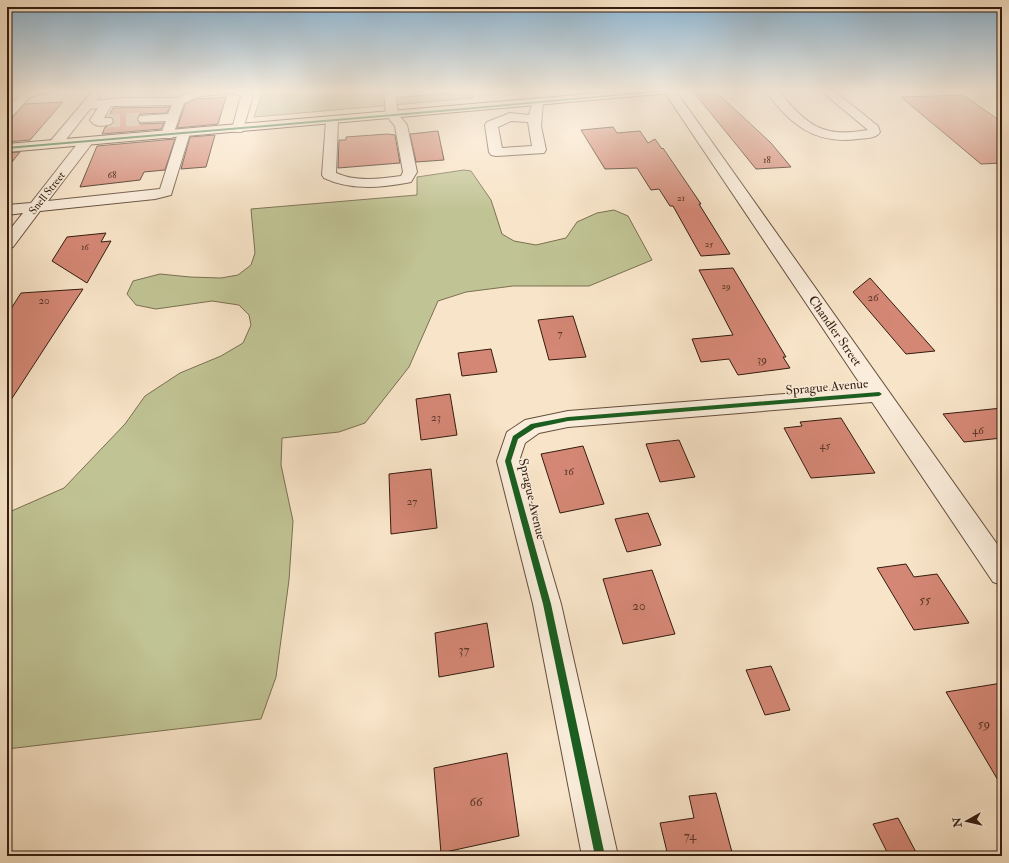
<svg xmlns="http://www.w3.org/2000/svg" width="1009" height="863" viewBox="0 0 1009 863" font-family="'IM FELL Double Pica',serif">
	<rect width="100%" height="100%" fill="#f8e4c8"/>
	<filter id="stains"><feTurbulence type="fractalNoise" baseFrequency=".005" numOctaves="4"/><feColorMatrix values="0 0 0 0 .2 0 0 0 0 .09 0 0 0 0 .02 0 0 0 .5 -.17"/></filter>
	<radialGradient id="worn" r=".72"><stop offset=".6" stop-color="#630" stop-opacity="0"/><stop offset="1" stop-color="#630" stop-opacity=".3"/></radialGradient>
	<path fill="#c0c394" stroke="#7a7051" d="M263,90h208l2,8 -219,19z
		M464,170l7,1 20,29 11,34 12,7 22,4 30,-7 11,-16 20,-9 17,-3 14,6 24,44 -63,26h-76l-47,6 -28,9 -29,66 -44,56 -26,9 -57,6 -1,27 12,56 -4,59 -13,97 -15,42 -254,30v-236l57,-25 61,-64 20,-28 35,-23 41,-17 22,-13 8,-18 -2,-10 -10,-10 -27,-4 -56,8 -20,-4 -9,-11 6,-13 27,-7 30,3 31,1 17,-3 13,-10 4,-12 -4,-44 166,-14v-18z"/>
	<path fill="#d48775" stroke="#341c0e" d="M692,90h22l57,53 20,24 -35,2z
		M963,95l39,27v41l-21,1 -80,-67z
		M226,97l-8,27 -41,4 8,-24 11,-5z
		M63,102l-33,38 -23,2v-23l5,-1 13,-14z
		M170,107l-3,6 -27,1 -3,4 3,6 24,-1 -3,6 -59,5 3,-7 6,-2 3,-3 -2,-5 -3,-1 4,-8z
		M613,127l4,6 23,-2 8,12 7,-4 7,10 1,-1 38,56h-2l31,50 -29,2 -28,-50h-3l-11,-17 -8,1 -14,-22 -32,1 -24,-39z
		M438,131l6,29 -28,2 -6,-28z
		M387,134l8,1 5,28 -62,5 1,-28h7v-3z
		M215,135l-9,32 -25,2 9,-32z
		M175,139l-10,31 -21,2 -4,8 -60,7 17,-41z
		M20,152l-13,16v-15z
		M106,233l-5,9 10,-1 -24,42 -35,-22 15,-24z
		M733,268l53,89h-3l7,11 -52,7 -9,-16 -28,3 -9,-23 41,-4 -34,-65z
		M870,278l65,73 -29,3 -53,-62z
		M83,289l-76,117v-91l14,-22z
		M573,316l13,41 -37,3 -11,-40z
		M491,349l6,23 -35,4 -4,-23z
		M450,394l7,41 -36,5 -5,-41z
		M1002,408v30l-38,4 -21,-28z
		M841,418l34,55 -64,5 -27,-50 18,-2 -2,-4z
		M679,440l16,37 -35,5 -14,-38z
		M583,446l21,58 -44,9 -19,-59z
		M431,469l6,59 -46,6 -2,-60z
		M648,513l13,32 -34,7 -12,-33z
		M906,564l8,13 23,-3 32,49 -55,7 -37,-62z
		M652,570l23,64 -52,10 -20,-65z
		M487,623l7,44 -55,10 -4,-44z
		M771,666l19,44 -25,5 -19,-45z
		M1002,683v104l-56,-95z
		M507,753l12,83 -78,17 -7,-85z
		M716,793l17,63h-65l-8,-33 34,-5 -5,-22z
		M898,818l20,38h-29l-16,-32z"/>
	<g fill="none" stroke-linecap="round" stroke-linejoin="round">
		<path stroke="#d1bca3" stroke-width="13" stroke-dasharray="13 6" stroke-linecap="butt" d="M107,121l37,-2"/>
		<g stroke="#654e3c" stroke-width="2">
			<path id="minor" d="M33,90h19l-2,2 -20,5 -19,20 -4,1v-11l15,-14z
				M197,90h52l4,6 -11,36h-8l-2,-3 9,-33 -7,-3 -34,3 -16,7 -12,35h-10l-1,-3 5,-14 -26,1 -2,-3 2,-3 28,-2 4,-9 -53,1h-8l-7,12h7l2,3 -2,3c-8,2 -16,4 -21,-4l8,-12 -8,1 -30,38h-10l-2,-3 43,-51h8l2,2 -5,6 23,-3h58z
				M384,90h68l-2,2 -4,1 -50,4 2,17 9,11 10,47 -6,10 -5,1c-28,5 -56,7 -82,-5l-2,-3 4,-54 2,-3h8l2,3 -2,52c20,9 44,6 65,3l2,-4 -8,-46 -9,-11z
				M663,90h12l327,461v34l-9,-3 -121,-180 -304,25 -29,6 -14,10 -6,18 42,143 57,252h-36l-49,-252 -36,-143 10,-29 18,-12 43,-9 295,-23z
				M765,90h12c30,33 42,49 91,40l-48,-40h13l45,36 2,6c-4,7 -15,6 -22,7 -43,6 -69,-15 -93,-49z
				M537,98l4,2 2,2 -2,24 5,24 -2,3 -48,3 -5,-1 -2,-3 -4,-27 2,-3 23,-9 19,2 4,-15zM511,121l17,1 4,24 -30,2 -4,-21z
				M184,129l5,1 1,3 -19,62 -16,4 -115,12 -27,36 -6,2v-16l16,-20 -16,2v-10l24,-2 50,-64h10l2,3 -45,59 112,-12 18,-56 1,-3z"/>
		</g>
		<g stroke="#341c0e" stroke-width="2">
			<path id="major" d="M635,90h41l-2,2 -4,1 -663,59v-8z"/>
		</g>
		<use href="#minor" fill="#faeddb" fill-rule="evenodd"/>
		<use href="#major" fill="#f8e4c8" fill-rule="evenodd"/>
		<g stroke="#faeddb" stroke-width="2">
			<path id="cycleway" d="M663,90h9l-2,1 -207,19 -456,39v-2l456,-39z
				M879,392l3,2 -3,2 -311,25 -33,7 -17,11 -7,22 40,143 54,252h-10l-52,-252 -38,-143 8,-25 18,-12 37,-7z"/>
		</g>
		<use href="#cycleway" fill="#1b5e20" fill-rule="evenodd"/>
	</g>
	<linearGradient id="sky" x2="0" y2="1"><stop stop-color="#8bb7d7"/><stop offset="0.43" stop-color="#fcf3e6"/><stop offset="1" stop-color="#fcf3e6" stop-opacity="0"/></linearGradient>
	<rect width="1009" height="211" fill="url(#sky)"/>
	<g text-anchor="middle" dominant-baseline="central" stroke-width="3" stroke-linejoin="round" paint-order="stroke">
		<g font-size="9" fill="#5c3728">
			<text x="767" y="160">18</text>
			<text x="112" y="175">68</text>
			<text x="681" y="198">21</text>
			<text x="709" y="244">25</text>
			<text x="85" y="247">16</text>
			<text x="726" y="286">29</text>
		</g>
		<g font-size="11" fill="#341c0e" stroke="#faeddb">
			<text transform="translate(47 193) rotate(-52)">Snell Street</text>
		</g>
		<g font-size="11" fill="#5c3728">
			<text x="873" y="297">26</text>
			<text x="44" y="300">20</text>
			<text x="560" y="333">7</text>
			<text x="762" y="359">39</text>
			<text x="436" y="417">23</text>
			<text x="978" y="430">46</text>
			<text x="825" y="445">45</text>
			<text x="569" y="471">16</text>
			<text x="412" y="501">27</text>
		</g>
		<g font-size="13" fill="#341c0e" stroke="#faeddb">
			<text transform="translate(835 331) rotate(55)">Chandler Street</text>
			<text transform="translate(827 387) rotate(-5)">Sprague Avenue</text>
			<text transform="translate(532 499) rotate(77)">Sprague Avenue</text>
		</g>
		<g font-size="13" fill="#5c3728">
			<text x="925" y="600">55</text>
			<text x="639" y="606">20</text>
			<text x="464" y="650">37</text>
			<text x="984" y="724">59</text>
			<text x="476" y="802">66</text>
			<text x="690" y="836">74</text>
		</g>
	</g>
	<rect width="1009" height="863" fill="none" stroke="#f8e4c8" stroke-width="24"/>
	<rect x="8" y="8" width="993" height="847" fill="none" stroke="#341c0e" stroke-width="2"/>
	<rect x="12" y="12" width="985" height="839" fill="none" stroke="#341c0e"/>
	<g transform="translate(967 821) rotate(262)" stroke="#faeddb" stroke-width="3" paint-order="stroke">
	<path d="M0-3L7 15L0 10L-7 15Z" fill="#341c0e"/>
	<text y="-6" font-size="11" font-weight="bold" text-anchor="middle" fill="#341c0e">N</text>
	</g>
	<rect width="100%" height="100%" filter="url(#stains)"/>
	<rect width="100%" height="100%" fill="url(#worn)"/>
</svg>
